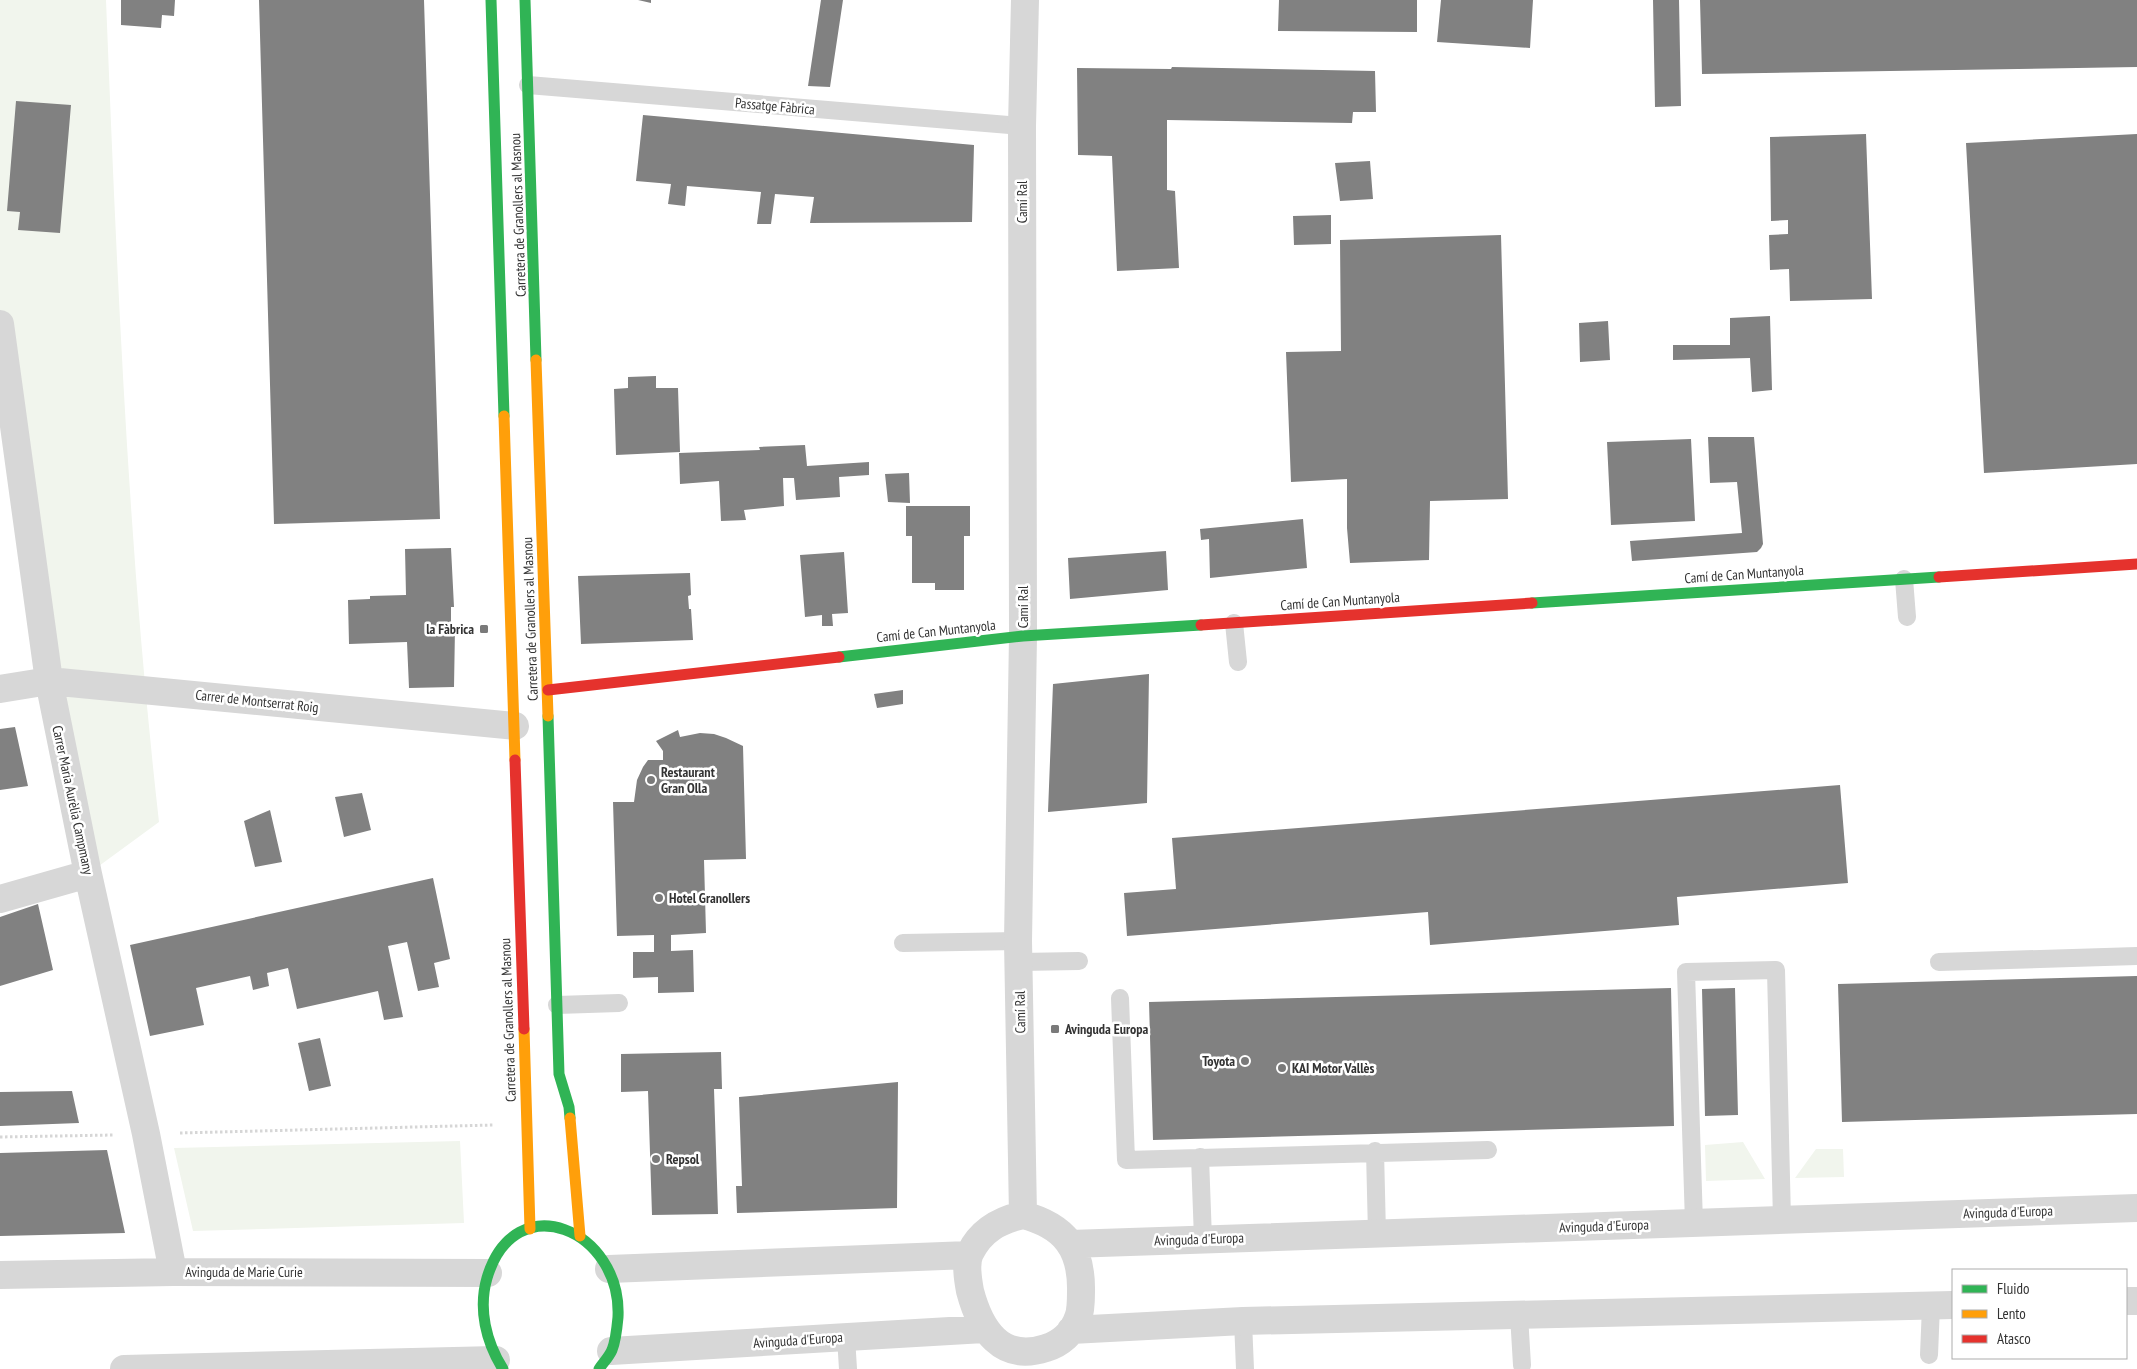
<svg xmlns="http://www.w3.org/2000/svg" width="2137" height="1369" viewBox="0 0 2137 1369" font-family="'PT Sans Narrow',sans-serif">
	<rect width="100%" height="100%" fill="#fff"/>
	<path fill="#f1f5ed" d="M0,0h106c11,274 22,549 53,822l-71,52 -88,-549z
		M460,1141l4,82 -271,8 -19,-83z
		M1743,1142l22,37 -59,2 -1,-36z
		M1816,1149h27l1,28 -49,1z"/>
	<path fill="#818181" d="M121,0h54l-1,16 -12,-1 -1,13 -40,-3z
		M259,0h165l16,519 -166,5z
		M638,0h13v3z
		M821,0h22l-13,87 -22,-1z
		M1279,0h138v32l-139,-1z
		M1441,0h92l-3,48 -93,-6z
		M1653,0h26l2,106 -26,1z
		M1700,0h437v67l-435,7z
		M1172,67l203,4 1,41h-23l-1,11 -185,-3v70l8,1 4,77 -62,3 -5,-115 -34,-1 -1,-87 94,1z
		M16,101l55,4 -11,128 -42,-3 2,-18 -13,-1z
		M643,115l331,30 -2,77 -162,1 4,-26 -39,-3 -4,30h-14l4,-32 -74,-6 -2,20 -17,-2 3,-20 -35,-3z
		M1866,134l6,165 -82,2 -1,-32 -19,1 -1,-35 19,-1v-14l-17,1 -1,-84z
		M2137,134v330l-153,9 -18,-330z
		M1370,161l3,38 -33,2 -5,-38z
		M1331,215v29l-37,1 -1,-29z
		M1501,235l7,264 -78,2 -1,59 -79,3 -3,-35v-49l-56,3 -5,-130 55,-1 -1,-111z
		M1770,316l2,74 -20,2 -2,-34 -77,2v-15h57v-27z
		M1608,321l2,39 -30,2 -1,-39z
		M656,376v12h22l2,64 -64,3 -2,-66 14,-1v-11z
		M1708,437h46l9,107 -2,4 -4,4 -125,9 -2,-20 112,-8 -5,-51 -27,1z
		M1691,439l4,82 -84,4 -4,-83z
		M805,445l2,21 62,-4v13l-30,2 1,20 -44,3 -2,-22h-11l1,28 -40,4 2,10 -25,1 -2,-40 -39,3 -1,-31 81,-3 -1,-3z
		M909,473l1,30 -22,-1 -3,-28z
		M906,506h64v30h-6v54h-29v-7h-23v-47h-6z
		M1303,519l4,49 -97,10 -1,-39 -8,1 -1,-11z
		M451,548l3,59h-3v21h4l-1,59 -45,1 -2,-46 -58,2 -1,-44 22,-1v-3l36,-1 -1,-46z
		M1166,551l2,39 -98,9 -2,-41z
		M844,552l4,61 -16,1 1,12h-11v-11l-17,2 -5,-62z
		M690,573l1,22 -3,1 1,13h2l2,31 -112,4 -3,-68z
		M1149,674l-2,129 -99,9 5,-128z
		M903,690v14l-26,4 -3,-14z
		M15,727l13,59 -28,4v-61z
		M678,730l2,7 20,-4 14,1 12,4 17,8 3,113 -42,1 2,73 -35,2v16l22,-1 1,42 -36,1v-16l-25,1v-26h21v-17l-37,1 -4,-134h21l3,-22 6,-13 5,-7h15v-9l-7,-10z
		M1840,785l8,98 -171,14 2,28 -249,20 -2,-33 -301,24 -3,-43 52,-4 -4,-51z
		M362,793l9,37 -27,7 -9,-40z
		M270,810l12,52 -27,5 -11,-46z
		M433,878l17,81 -16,4 5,24 -21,4 -11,-49 -19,4 15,71 -19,3 -6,-29 -81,18 -9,-41 -21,5 2,13 -16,4 -3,-14 -54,12 8,37 -54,11 -20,-91z
		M38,904l15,66 -53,16v-69z
		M2137,976v138l-295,8 -4,-138z
		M1671,988l3,138 -521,14 -4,-138z
		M1735,988l3,127 -33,1 -3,-127z
		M320,1038l11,48 -22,5 -11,-48z
		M721,1052l1,37h-8l4,125 -66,1 -4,-124 -27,1v-38z
		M898,1082l-1,126 -160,5 -1,-27h6l-3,-89z
		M72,1091l7,32 -79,3v-34z
		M107,1150l18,83 -125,3v-83z"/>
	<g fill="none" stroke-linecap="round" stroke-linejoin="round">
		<path stroke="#d6d6d6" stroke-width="3" stroke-dasharray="2.5 2.5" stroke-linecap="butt" d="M180,1133l313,-8
			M0,1137l113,-2"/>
		<path stroke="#d7d7d7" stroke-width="18" d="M528,85l494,41
			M1904,579l3,38
			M1234,623l4,39
			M903,943l115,-2
			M1019,962l60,-1
			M1939,962l198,-6
			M1120,998l6,162 362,-10
			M557,1005l62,-2
			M1375,1151l2,83
			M1200,1157l3,82
			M1694,1223l-8,-251 90,-2 6,250
			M1519,1315l3,50
			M1243,1321l2,48
			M846,1337l2,32
			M1929,1355l2,-49"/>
		<path stroke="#d7d7d7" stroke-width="28" d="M0,324l49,357 39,193 58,260 27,138
			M0,689l49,-8 466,45
			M0,899l88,-25
			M1023,1215l-5,-274 5,-305 -1,-510 3,-126
			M1023,1215c42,11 59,34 58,77 0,8 0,19 -3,26 -5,15 -18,26 -32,30 -45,15 -66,-19 -76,-57 -2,-11 -5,-28 0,-38 11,-23 30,-33 53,-38z
			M1070,1244l1067,-36
			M609,1269l360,-14
			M0,1275l173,-3 315,1
			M2126,1301h11
			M1071,1330l172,-9 710,-16
			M611,1351l373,-22
			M124,1369l372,-9"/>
		<path stroke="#30b455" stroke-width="11" d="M491,0l13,416
			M525,0l11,360
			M1532,603l407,-26
			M839,657l184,-21 178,-11
			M548,716l11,358 10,33 1,11
			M503,1369c-17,-27 -25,-60 -16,-91 28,-94 135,-48 131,39 -1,11 -2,23 -6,33 -3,7 -9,13 -13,19"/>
		<path stroke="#ff9f0a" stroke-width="11" d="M536,360l12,356
			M504,416l11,344
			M524,1029l6,200
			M570,1118l10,118"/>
		<path stroke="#e5322d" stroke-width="11" d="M1939,577l198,-13
			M1201,625l331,-22
			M548,690l291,-33
			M515,760l9,269"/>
	</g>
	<g fill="#7a7a7a" stroke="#fff" stroke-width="2">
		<rect x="479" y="624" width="10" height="10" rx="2.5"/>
		<circle cx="651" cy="780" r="5"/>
		<circle cx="659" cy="898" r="5"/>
		<rect x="1050" y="1024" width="10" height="10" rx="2.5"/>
		<circle cx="1245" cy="1061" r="5"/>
		<circle cx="1282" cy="1068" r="5"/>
		<circle cx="656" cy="1159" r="5"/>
	</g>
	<g text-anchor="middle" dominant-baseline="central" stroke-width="5" stroke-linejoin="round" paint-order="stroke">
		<g font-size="14" fill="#333" stroke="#fff">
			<text transform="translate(775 106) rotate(5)">Passatge Fàbrica</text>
			<text transform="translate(1022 202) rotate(-90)">Camí Ral</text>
			<text transform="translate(518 215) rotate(-92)">Carretera de Granollers al Masnou</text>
			<text transform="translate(1744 574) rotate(-4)">Camí de Can Muntanyola</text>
			<text transform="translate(1340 601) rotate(-4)">Camí de Can Muntanyola</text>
			<text transform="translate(1023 607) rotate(-90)">Camí Ral</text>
			<text transform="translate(530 619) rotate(-92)">Carretera de Granollers al Masnou</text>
			<text transform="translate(936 631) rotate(-6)">Camí de Can Muntanyola</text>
			<text transform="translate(257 701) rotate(6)">Carrer de Montserrat Roig</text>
			<text transform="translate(73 800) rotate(78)">Carrer Maria Aurèlia Campmany</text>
			<text transform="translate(1020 1012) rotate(-91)">Camí Ral</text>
			<text transform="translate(508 1020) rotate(-92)">Carretera de Granollers al Masnou</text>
			<text transform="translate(2008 1212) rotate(-2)">Avinguda d'Europa</text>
			<text transform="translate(1604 1226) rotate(-2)">Avinguda d'Europa</text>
			<text transform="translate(1199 1239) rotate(-2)">Avinguda d'Europa</text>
			<text x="244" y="1272">Avinguda de Marie Curie</text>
			<text transform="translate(798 1340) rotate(-4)">Avinguda d'Europa</text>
		</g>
		<g font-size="14" font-weight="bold" fill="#333" stroke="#fff" text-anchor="start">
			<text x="474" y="629" text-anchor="end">la Fàbrica</text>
			<text x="661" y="772">Restaurant<tspan x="661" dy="16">Gran Olla</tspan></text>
			<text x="669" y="898">Hotel Granollers</text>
			<text x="1065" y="1029">Avinguda Europa</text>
			<text x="1235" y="1061" text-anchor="end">Toyota</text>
			<text x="1292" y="1068">KAI Motor Vallès</text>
			<text x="666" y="1159">Repsol</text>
		</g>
	</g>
	<rect x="1952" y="1269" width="175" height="90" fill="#ffffff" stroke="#adadad"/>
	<rect x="1962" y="1285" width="25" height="8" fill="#30b455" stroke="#adadad"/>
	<text x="1997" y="1294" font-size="15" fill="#333333">Fluido</text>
	<rect x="1962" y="1310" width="25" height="8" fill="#ff9f0a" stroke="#adadad"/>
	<text x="1997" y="1319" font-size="15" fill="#333333">Lento</text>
	<rect x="1962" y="1335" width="25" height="8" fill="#e5322d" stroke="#adadad"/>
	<text x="1997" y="1344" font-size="15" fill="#333333">Atasco</text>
</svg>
